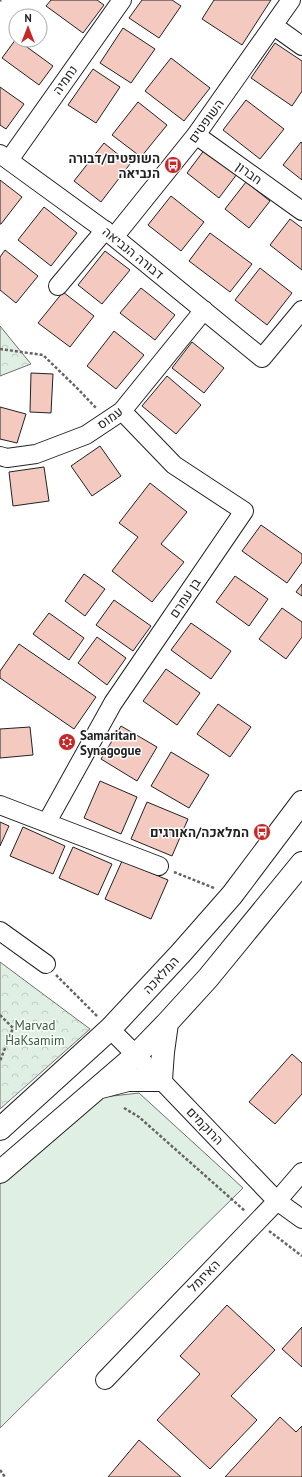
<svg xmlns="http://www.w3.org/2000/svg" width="302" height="1477" viewBox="0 0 302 1477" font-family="'PT Sans',Heebo,sans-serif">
	<defs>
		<pattern id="forest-crowns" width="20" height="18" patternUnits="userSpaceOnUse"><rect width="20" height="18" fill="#e0efe3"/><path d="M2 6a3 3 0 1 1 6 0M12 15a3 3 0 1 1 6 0" fill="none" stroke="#c0cdc2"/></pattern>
	</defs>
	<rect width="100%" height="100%" fill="#fff"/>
	<path fill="#e0efe3" stroke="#6f6f6f" d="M139,1093l104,95 -243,240v-245l95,-85z"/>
	<path fill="url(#forest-crowns)" stroke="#6f6f6f" d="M0,326l31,38 -31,12z
		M0,962l90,67 -90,80z"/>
	<path fill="#f3c9c0" stroke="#222" d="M51,0h46l7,5 -21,28 -37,-27z
		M142,0h30l9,6 -22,32 -30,-20z
		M214,0h57l-29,45 -40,-26z
		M123,28l32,21 -24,34 -31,-20z
		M16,39l37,27 -14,19 -37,-27z
		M275,43l27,18v30l-10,15 -41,-28z
		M171,58l39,30 -26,33 -39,-30z
		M93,69l27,18 -24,36 -28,-18z
		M0,87l24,17 -18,25 -6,-4z
		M246,100l38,29 -24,30 -37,-29z
		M138,102l29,23 -26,32 -29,-22z
		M301,142l1,1v37l-19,-15z
		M104,143l26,21 -29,38 -27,-21z
		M205,149l32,25 -18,24 -32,-25z
		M0,180l22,17 -21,27h-1z
		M246,182l24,19 -21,27 -24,-19z
		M171,196l33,26 -23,29 -33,-26z
		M44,207l33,26 -26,33 -33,-26z
		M290,219l12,9v42l-32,-25z
		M210,233l42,31 -22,28 -41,-31z
		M5,250l33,26 -22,27 -16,-13v-33z
		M105,251l25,19 -28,34 -24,-19z
		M260,268l32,25 -25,32 -32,-25z
		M141,288l34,27 -20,25 -35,-27z
		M63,292l31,24 -24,31 -32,-24z
		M114,331l30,24 -28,34 -29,-23z
		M192,342l32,26 -20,25 -32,-25z
		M31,373l22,1 -2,39 -21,-1z
		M167,376l34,29 -25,29 -34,-28z
		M0,407l26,7 -9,29 -17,-4z
		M100,446l21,30 -29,20 -21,-30z
		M44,467l5,34 -36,5 -4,-34z
		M150,483l37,29 -26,32 23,18 -32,40 -40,-31 26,-34 -19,-14z
		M261,525l41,29v8l-15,21 -45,-32z
		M84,574l21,15 -20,27 -20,-15z
		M235,576l33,23 -19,27 -33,-24z
		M302,584v12l-6,-4z
		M114,600l37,26 -18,25 -37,-26z
		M282,608l20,14v15l-16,22 -27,-20z
		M49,613l35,25 -15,22 -36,-26z
		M191,623l40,28 -20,28 -40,-29z
		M97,637l29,21 -19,27 -29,-22z
		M19,644l77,53 -22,32 -74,-51v-7z
		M166,669l34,24 -23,32 -34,-24z
		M218,704l33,23 -21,30 -33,-23z
		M121,726l36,21 -20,34 -36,-22z
		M30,727l3,28 -33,3v-29z
		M171,752l38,23 -20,33 -38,-22z
		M100,781l37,16 -16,37 -37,-16z
		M147,802l41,17 -16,37 -41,-17z
		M0,822l9,4 -9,20z
		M23,827l42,19 -12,28 -43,-18z
		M73,847l39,17 -14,31 -39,-17z
		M122,861l46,19 -17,39 -46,-20z
		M292,1054l10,9v31l-27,30 -26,-22z
		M227,1305l48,45 -44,46 26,24 -47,49 -53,-49 43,-46 -20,-18z
		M302,1327v40l-20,-18z
		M280,1417l16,15 6,-6v51h-77z
		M139,1440l42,37h-73z"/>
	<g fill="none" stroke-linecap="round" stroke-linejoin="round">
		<g stroke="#222" stroke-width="20">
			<path id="minor" d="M274,26l28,20
				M196,135l106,76
				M0,154l114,83 148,121 40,-48
				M9,160l113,-160
				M114,237l82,-102 95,-135
				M58,286l47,-56
				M0,456l7,2 29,-4 50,-19 36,-24 82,-101
				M0,805l159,61
				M47,822l66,-119 131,-192 -70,-46 -52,-54
				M0,931l46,33
				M110,1029l51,51 116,121 25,18
				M105,1380l172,-179 25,-29"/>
		</g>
		<g stroke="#222" stroke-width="24">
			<path id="major" d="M101,1087l27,-7h33l2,-28 4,-29
				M0,1129l110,-100 71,-76 51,-58 70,-93
				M0,1172l136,-117 31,-32 41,-45 94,-115"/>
		</g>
		<path stroke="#646464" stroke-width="2.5" stroke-dasharray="3 2" stroke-linecap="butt" d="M0,1l1,-1
			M0,349l43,6 34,33 20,21
			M174,872l40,16
			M56,975l42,42
			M0,1015l13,13 -13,33
			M124,1108l15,9 106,94
			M269,1231l33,25
			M0,1470l5,7"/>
		<use href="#minor" stroke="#fff" stroke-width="18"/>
		<use href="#major" stroke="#fff" stroke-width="22"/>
	</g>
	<defs>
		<g id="bus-disc" transform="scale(0.9)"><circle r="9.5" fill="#c62828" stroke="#fff"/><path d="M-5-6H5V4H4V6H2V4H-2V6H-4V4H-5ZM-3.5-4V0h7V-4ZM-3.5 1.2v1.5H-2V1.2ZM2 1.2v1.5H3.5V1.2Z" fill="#fff"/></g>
		<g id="synagogue-disc" transform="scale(0.9)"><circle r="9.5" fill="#c62828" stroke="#fff"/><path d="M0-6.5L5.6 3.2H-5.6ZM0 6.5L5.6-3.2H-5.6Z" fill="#fff"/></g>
	</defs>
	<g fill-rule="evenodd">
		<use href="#bus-disc" x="173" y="165"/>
		<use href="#synagogue-disc" x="67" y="742"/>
		<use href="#bus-disc" x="262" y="832"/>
	</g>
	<g text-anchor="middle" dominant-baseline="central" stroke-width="3" stroke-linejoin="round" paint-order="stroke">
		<g font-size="13" fill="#222" stroke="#fff">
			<text transform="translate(65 80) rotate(-55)">נחמיה</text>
			<text transform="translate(206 121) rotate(-54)">השופטים</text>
			<text transform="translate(249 173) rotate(36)">חברון</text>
			<text transform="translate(133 253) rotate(39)">דבורה הנביאה</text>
			<text transform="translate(110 418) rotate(-36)">עמוס</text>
			<text transform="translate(185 598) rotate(-56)">בן עמרם</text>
			<text transform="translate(161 975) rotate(-47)">המלאכה</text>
			<text transform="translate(205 1126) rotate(46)">הרוקמים</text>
			<text transform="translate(204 1276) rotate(-46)">האיזמל</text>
		</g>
		<g font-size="13" font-weight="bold" fill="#222" stroke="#fff" text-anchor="end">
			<text x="160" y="158">השופטים/דבורה<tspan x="160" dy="15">הנביאה</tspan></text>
			<text x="80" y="735" text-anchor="start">Samaritan<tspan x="80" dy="15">Synagogue</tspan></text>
			<text x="249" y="832">המלאכה/האורגים</text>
		</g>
		<g font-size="13" fill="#2f5e38" stroke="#fff">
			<text x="35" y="1025">Marvad<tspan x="35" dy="15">HaKsamim</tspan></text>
		</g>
	</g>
	<g transform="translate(28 28)"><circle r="19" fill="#ffffff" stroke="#a7a7a7"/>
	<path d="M0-3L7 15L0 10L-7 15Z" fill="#c62828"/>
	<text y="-6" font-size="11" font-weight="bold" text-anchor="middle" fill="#222222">N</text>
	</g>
</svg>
